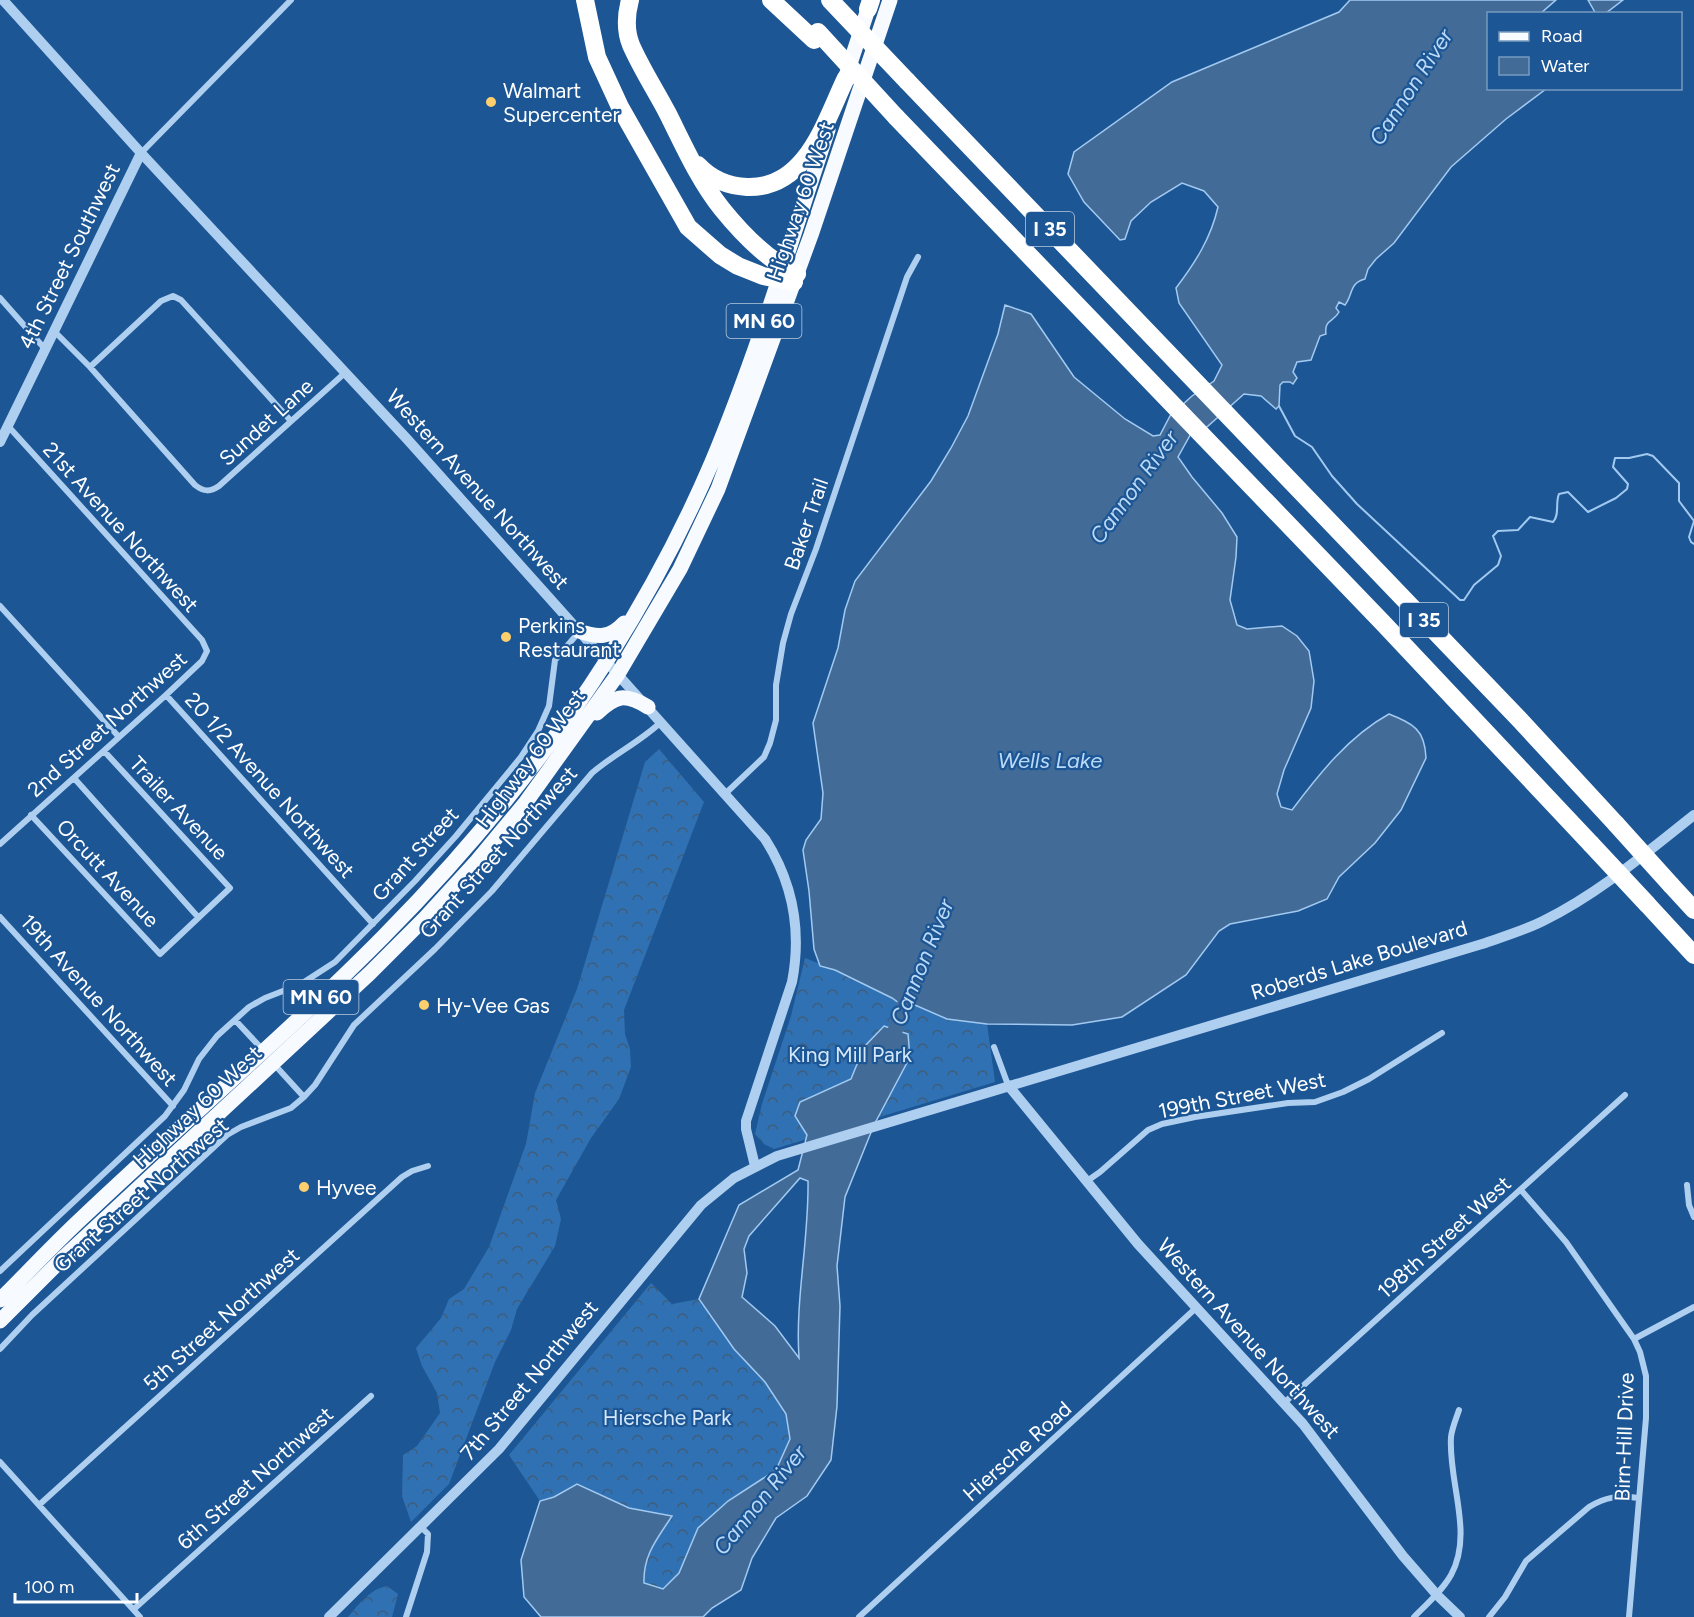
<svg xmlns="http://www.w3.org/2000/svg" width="1694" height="1617" viewBox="0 0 1694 1617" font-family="Figtree,sans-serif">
	<defs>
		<pattern id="forest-crowns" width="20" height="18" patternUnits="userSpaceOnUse" patternTransform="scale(1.5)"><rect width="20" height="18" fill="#3071b3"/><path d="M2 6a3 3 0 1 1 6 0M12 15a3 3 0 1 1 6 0" fill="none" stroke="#3f5d7a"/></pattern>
	</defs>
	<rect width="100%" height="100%" fill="#1c5695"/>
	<path fill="url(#forest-crowns)" d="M659,749l45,53 -80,208 1,24 5,15 1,18 -12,32 -28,39 -35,62 5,19 -6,27 -38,63 -6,21 -16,32 -46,122 -38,38 -9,-26 1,-41 14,-9 23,-33 -3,-20 -15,-27 -6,-18 25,-30 8,-19 15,-10 25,-42 37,-103 9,-51 42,-104 68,-227z
		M805,958l30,12 57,28 11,8 12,-1 32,14 40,5 8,58 -221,67 -10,-5 -9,-10 7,-30 29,-88z
		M651,1283l21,21 27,-5 35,50 31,33 21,32 5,25 -16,31 -47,31 -30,27 -19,45 -16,16 -19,-6c-1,-30 14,-42 27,-67l-42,-8 -52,-24 -23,13 -14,4 -31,-46z
		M387,1586l11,8 -6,23h-44c11,-13 22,-28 39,-31z"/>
	<path fill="#426b98" stroke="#a2caf1" stroke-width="1.5" fill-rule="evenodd" d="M1350,0h206l-15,13 -53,1v74l58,1 -40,30 -55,48 -57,76 -18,16 -8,10 -3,10c-16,4 -12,16 -20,26l-6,-3 -3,6 3,4c-5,10 -15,7 -13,22l-6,2 -9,24 -14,2 -4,10 4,6 -4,6 -3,-2h-7l-3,3 -1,21 -3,3 -15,-13 -17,-2 -45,40 -6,-4 -15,27 14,20 30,36 15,24 -1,20 -6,43 7,25 10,4 35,-3 15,10 12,15 5,30 -3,27 -27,62 -7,24 4,13 11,3c27,-36 57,-74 97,-96 24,10 36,15 37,44l-25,52 -26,33 -36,34 -12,22 -29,12 -68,13 -11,7 -33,44 -64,42 -50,8 -85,-1 -40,-5 -32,-14 -12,1 -11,-8 -57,-28 -15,-4 -6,-17 -5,-58 -6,-41 3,-10 15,-21 2,-26 -10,-70 25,-75 7,-38 10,-29 76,-100 20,-33 17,-32 30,-82 7,-29 26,9 43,63 51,42 28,17 7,-1 10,-19 22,-20 22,-15 8,-16 -43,-62 -3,-15c19,-25 35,-50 42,-81l-14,-16 -22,-8 -31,19 -20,19 -6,18 -5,1 -36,-38 -16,-28 6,-22 98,-70 167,-70z
		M1588,0h35l-17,13 -10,1z
		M884,1026l24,8 2,23 -36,68 -29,72 -8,69 3,40 -3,100 -6,54 -24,36 -31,22 -24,40 -11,32 -29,18 -9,9h-162l-17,-20 -3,-37 19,-59 14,-4 23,-13 52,24 43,8c-15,23 -29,39 -28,67l19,6 16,-16 19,-45 30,-27 48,-31 14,-31 -4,-25 -21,-32 -31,-33 -35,-50 40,-94 59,-35 9,-35 -12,-19 5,-14 51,-23 13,-32zM800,1178l8,3c1,60 -13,118 -9,177l-24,-32 -33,-29 5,-24 -3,-24 5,-13z"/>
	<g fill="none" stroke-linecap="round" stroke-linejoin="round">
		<path stroke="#a2caf1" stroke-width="2" d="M1279,406l16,30 17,11 20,29 25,28 103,96h4l10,-15 24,-20 3,-9 -8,-20 5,-5 20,-1 12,-13 23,5c7,-7 2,-19 6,-28l9,-2 20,20 28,-14 11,-9 1,-5 -15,-17 2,-9h14l18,-4 6,2 26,27v18l15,20 -5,16 2,5 3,2"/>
		<path stroke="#426b98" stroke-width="15" d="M885,1046l10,-15 15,-42"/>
		<path stroke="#aecfef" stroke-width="6" d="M141,153l150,-153
			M0,298l45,51
			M54,331l36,36 105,118c9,7 15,7 24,1l127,-114
			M90,367l71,-66 12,-5 8,4 110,121
			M0,606l119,131
			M166,695l207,229
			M74,778l124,139
			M726,793l38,-36 6,-14 6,-23v-35l7,-42 8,-29 25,-65 91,-272 11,-20
			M31,815l129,139 70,-66 -126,-137
			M0,844l166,-149 36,-34 5,-10 -5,-11 -194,-214
			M0,917l173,189
			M235,1020l28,30
			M994,1047l14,38
			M273,1063l31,34
			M1087,1181l13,-9 48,-42 14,-6 33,-7 93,-14 27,-1 28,-10 26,-13 73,-46
			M1687,1185l2,20 5,12
			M1521,1190l45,52 68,97 6,13 6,24v42l-17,199
			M0,1271l165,-155 19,-26 15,-31 18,-23 32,-29 16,-9 36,-14 34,-22 80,-81 41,-45 65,-79 17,-26 11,-25 6,-46 24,-28
			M1634,1339l60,-32
			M0,1349l32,-34 195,-180 14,-8 50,-19 13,-11 11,-12 39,-60 81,-76 57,-58 100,-118c22,-19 48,-31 69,-51
			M1284,1403l341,-308
			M0,1462l140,155
			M39,1505l363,-328 10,-6 16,-5
			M134,1609l237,-213
			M406,1617l21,-65 1,-18 -7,-7
			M859,1617l337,-309
			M1414,1617c13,-13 28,-26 37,-42 23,-42 -3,-93 0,-138 1,-9 5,-18 8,-27
			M1489,1617l16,-20 21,-36 63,-54c16,-10 30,-12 49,-9"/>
		<path stroke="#aecfef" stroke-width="10" d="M3,0l138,153 266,286 358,400c28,44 37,91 27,143l-46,139v8l9,37
			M0,442l141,-289
			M1008,1085l130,159 165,180 100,132 34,39 23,22
			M329,1617l170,-168 202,-244 33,-27 43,-22 705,-212c20,-7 41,-13 61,-23 55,-27 103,-68 151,-106"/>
		<path stroke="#f7faff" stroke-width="15" d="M846,76l25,-76
			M579,631c19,7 31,7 45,-8
			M597,713c19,-18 28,-20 51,-6
			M0,1300c27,-27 54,-56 83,-83 99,-94 204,-183 300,-280 84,-85 162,-179 226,-280 39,-62 74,-127 103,-195 45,-108 79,-221 116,-332
			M0,1321l63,-63 307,-285 55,-55 52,-57 49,-59 92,-128 62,-105 38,-80 93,-254 79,-235"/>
		<path stroke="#fff" stroke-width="18" d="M585,0l12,57 23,50 68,120 32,28 18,11 25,10 31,6
			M630,0c-4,15 -5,30 1,45 10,23 25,46 37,69 16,32 31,66 54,95 21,26 45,51 75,65
			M771,0l43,40
			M868,9l3,-9
			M907,81l612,638 97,105
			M896,117l487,506 208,221
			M698,165c13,14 30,21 49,22 60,2 78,-66 99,-109
			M1671,885l23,25
			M1647,904l47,51"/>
		<path stroke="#fff" stroke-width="18" d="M830,0l77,81
			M818,32l78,85
			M1616,824l55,61
			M1591,844l56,60"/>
	</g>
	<g fill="#ffce6d" stroke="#1c5695" stroke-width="2">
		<circle cx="491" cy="102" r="6"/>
		<circle cx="506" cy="637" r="6"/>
		<circle cx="424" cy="1005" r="6"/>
		<circle cx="304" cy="1187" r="6"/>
	</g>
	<g text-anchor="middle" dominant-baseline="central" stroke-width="4.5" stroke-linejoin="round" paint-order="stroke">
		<g fill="#1c5695" stroke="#bbccdf" stroke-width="1.5">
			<rect x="1026" y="212" width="48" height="34" rx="4.5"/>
			<rect x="726.5" y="304" width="75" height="34" rx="4.5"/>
			<rect x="1400" y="603" width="48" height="34" rx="4.5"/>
			<rect x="283.5" y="980" width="75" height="34" rx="4.5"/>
		</g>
		<g font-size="20" font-weight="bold" fill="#fff">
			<text x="1050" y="229">I 35</text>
			<text x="764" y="321">MN 60</text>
			<text x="1424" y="620">I 35</text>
			<text x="321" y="997">MN 60</text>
		</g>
		<g font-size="21" fill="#fff" stroke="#1c5695" text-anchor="start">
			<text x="503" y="90">Walmart<tspan x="503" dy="24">Supercenter</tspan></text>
			<text x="518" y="625">Perkins<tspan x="518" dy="24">Restaurant</tspan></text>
			<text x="436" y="1005">Hy-Vee Gas</text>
			<text x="316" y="1187">Hyvee</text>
		</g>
		<g font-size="21" fill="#fff" stroke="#1c5695">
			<text transform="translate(800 201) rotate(-71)">Highway 60 West</text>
			<text transform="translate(69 256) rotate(-64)">4th Street Southwest</text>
			<text transform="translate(266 422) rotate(-42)">Sundet Lane</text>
			<text transform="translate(478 489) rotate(48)">Western Avenue Northwest</text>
			<text transform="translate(806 524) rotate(-71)">Baker Trail</text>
			<text transform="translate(121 527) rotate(48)">21st Avenue Northwest</text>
			<text transform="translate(107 724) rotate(-42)">2nd Street Northwest</text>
			<text transform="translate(530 758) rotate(-53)">Highway 60 West</text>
			<text transform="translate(270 785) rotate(48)">20 1/2 Avenue Northwest</text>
			<text transform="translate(179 808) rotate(47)">Trailer Avenue</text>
			<text transform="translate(498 852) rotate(-48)">Grant Street Northwest</text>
			<text transform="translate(415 854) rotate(-48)">Grant Street</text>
			<text transform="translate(108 873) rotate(47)">Orcutt Avenue</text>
			<text transform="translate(1359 960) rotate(-17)">Roberds Lake Boulevard</text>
			<text transform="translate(99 1000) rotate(48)">19th Avenue Northwest</text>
			<text transform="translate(1242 1095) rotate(-11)">199th Street West</text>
			<text transform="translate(197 1106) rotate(-43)">Highway 60 West</text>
			<text transform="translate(141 1195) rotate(-41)">Grant Street Northwest</text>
			<text transform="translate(1444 1237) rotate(-42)">198th Street West</text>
			<text transform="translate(221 1319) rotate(-42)">5th Street Northwest</text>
			<text transform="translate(1249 1338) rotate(48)">Western Avenue Northwest</text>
			<text transform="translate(529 1380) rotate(-50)">7th Street Northwest</text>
			<text transform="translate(1624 1437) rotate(-88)">Birn-Hill Drive</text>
			<text transform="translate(1017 1451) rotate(-42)">Hiersche Road</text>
			<text transform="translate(255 1478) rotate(-42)">6th Street Northwest</text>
		</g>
		<g font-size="21" fill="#d5e8fb" stroke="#1c5695">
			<text x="850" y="1054">King Mill Park</text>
			<text x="667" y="1417">Hiersche Park</text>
		</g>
		<g font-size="22" font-style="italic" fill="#bbd9f6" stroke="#1c5695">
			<text transform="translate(1411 87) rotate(-57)">Cannon River</text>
			<text transform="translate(1134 487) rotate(-54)">Cannon River</text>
			<text x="1050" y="760">Wells Lake</text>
			<text transform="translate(922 962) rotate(-68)">Cannon River</text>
			<text transform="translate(760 1500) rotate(-51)">Cannon River</text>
		</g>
	</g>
	<rect x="1487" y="12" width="195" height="78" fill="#1c5695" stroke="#779abf" stroke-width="1.5"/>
	<rect x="1499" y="32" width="30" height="9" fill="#f7faff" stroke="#779abf" stroke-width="1.5"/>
	<text x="1541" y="42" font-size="18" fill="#ffffff">Road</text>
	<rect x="1499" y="57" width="30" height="18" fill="#426b98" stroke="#779abf" stroke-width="1.5"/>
	<text x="1541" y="72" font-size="18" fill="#ffffff">Water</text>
	<path d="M15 1593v9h122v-9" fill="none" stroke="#ffffff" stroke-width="3"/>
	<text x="24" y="1593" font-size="18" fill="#ffffff" stroke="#1c5695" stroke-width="4.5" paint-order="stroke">100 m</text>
</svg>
